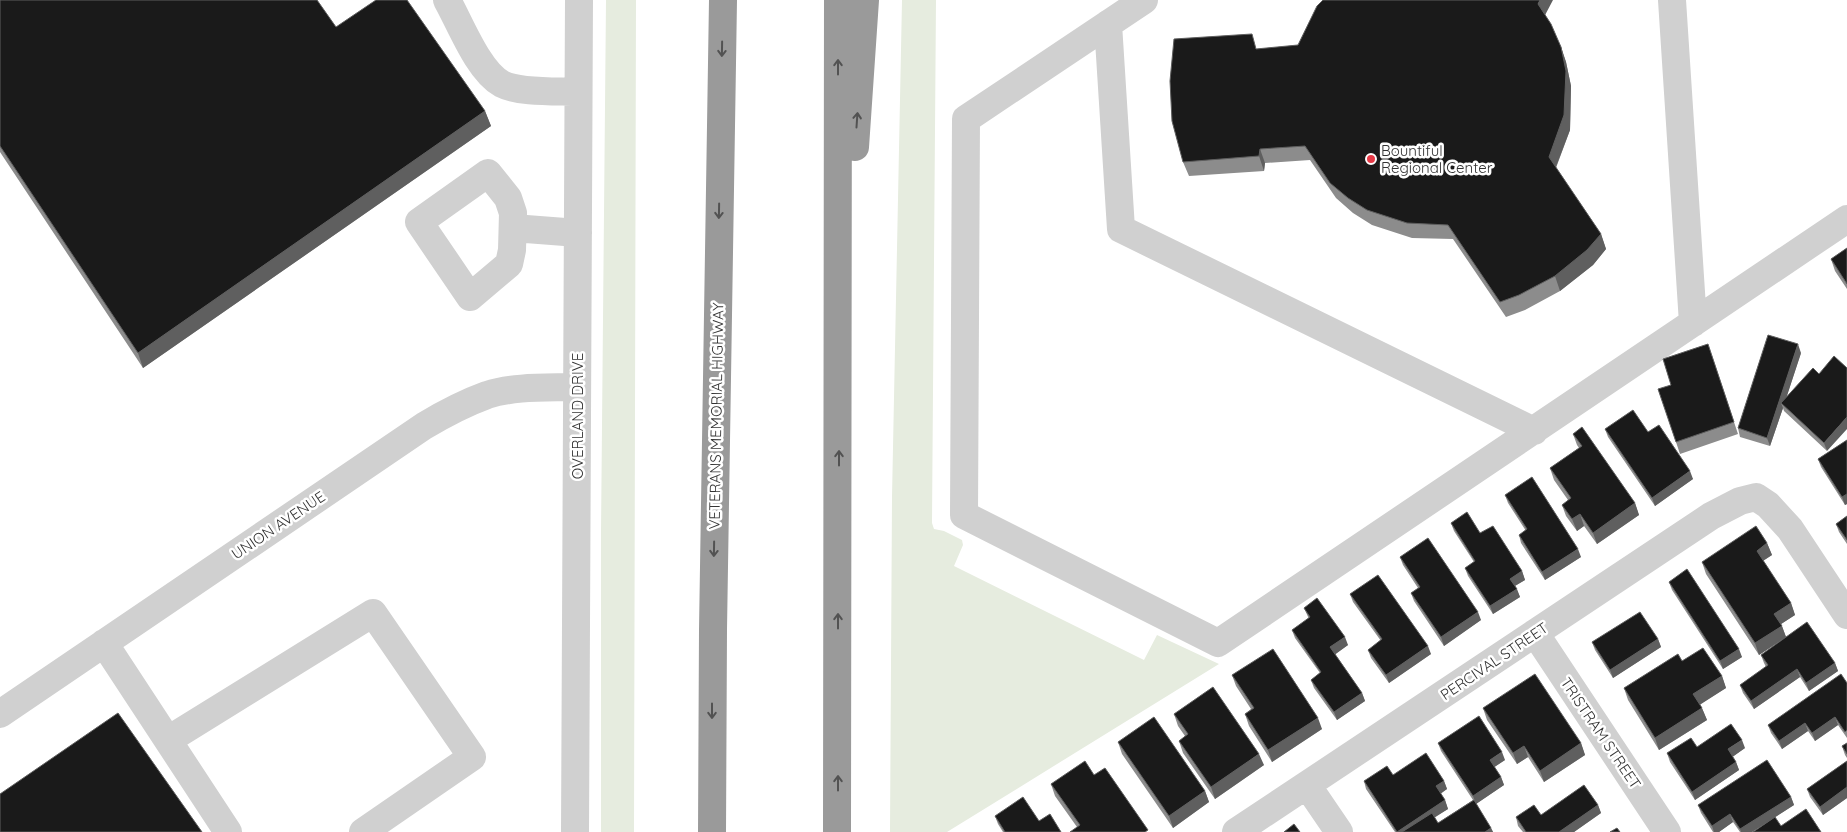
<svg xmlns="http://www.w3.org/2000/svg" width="1847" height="832" viewBox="0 0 1847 832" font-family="Quicksand,sans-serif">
	<rect width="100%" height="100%" fill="#fff"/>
	<path fill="#e6ecdf" d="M606,0h30l-2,832h-33v-300z
		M902,0h34l-4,523 2,6 10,2 18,9 1,5 -9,21 190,94 13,-25 62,29 -272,168h-57l2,-335z"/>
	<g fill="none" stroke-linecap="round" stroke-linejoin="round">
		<path stroke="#d0d0d0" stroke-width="28" d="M447,0c13,23 31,71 55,84 17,9 56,7 76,8
			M1144,0l-178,119 -2,396 254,128 629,-424
			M1672,0l21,323
			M1108,24l13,205 413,202
			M488,173l20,25 5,15 -1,37 -3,14 -39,33 -51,-75z
			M513,228l65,5
			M1535,633l132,199
			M104,643l124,189
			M0,714l424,-288c20,-12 41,-23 63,-31 28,-9 60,-7 90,-8
			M168,740l205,-127 99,144 -109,75
			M1307,785l32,47
			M575,832l4,-832
			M1236,832l475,-316 29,-15 16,-4 12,8 22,24 57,86"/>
		<path stroke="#9a9a9a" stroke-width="28" d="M855,147l10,-147
			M712,832l1,-202 10,-630
			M837,832l1,-832"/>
	</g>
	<path fill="#8c8c8c" d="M0,0l336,27 149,84 6,15 -348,242 -143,-216z
		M1545,15l16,32 5,15 5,24 -1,44 -14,38 45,66 5,15 -13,16 -33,26 -35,19 -19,7 -53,-78 -41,-1 -40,-13 -19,-12 -17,-15 -26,-38 -45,3 -1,8 -75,5 -6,-14 74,-113 41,-4z
		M1847,248v41l-12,-18 -4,-12z
		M1801,353l-15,45 27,-30 14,83 -43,-40 -1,-3 -13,38 -30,-9 -2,-9z
		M1712,356l26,78 -58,20 -4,-12 -5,-57z
		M1605,429l43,3 45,47 -38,27 -47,-69z
		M1573,434l62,69 4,12 -42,29 -13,-18 -7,5 -11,-15 -4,-11 6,-5 -14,-20 -4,-12 29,-20 -2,-3z
		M1847,440v64l-2,1 -24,-38 -3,-8z
		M1505,495l76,62 -36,23 -24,-37 -2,-8 7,-4 -18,-28z
		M1847,516v28l-8,-12 -3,-8z
		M1451,523l29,10 42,38 3,9 -10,6 5,11 -27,17 -25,-38 -3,-8 9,-6 -20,-31z
		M1767,543l5,12 -9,6 28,42 4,12 -14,9 5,13 49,26 3,8 -29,20 -9,-14 -46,32 -11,-16 -3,-8 26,-18 -2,-4 -3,-8 22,-16 -24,16 -53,-81 -4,-12z
		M1400,557l81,63 -37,26 -30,-45 -3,-8 7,-5 -15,-23z
		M1669,582l73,75 -19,12 -51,-79z
		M1350,594l81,60 -42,29 -18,-25 -3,-8 13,-9 -28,-39z
		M1304,608l44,37 -13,9 27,39 3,8 -28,19 -23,-32 -3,-8 9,-7 -25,-35 -3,-8 17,-11z
		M1658,639l3,8 -48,31 -18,-28 -3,-8z
		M1682,661l40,15 4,12 -26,16 7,16 -48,30 -31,-50 -4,-12z
		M1232,675l90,54 -50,33 -23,-36 -4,-12 6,-5 -15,-23z
		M1847,683v55l-9,-13 -23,16 -7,-10 -26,18 -11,-16 -3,-8z
		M1483,708l98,35 4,12 -41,27 -16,-25 -11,7 -30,-44z
		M1174,714l90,51 -49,34 -32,-46 -4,-12 6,-5 -7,-10z
		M1118,742l87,49 4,11 -36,26 -51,-74z
		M1438,743l67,17 -11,7 7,10 3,8 -28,19 15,24 2,4h-98l-29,-43 -2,-8 29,-6 51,6 3,8 -7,4 5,7 3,9 -14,8 4,6 35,-23 -32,-49z
		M1847,743v15l-2,-3 -3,-9z
		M1697,747l48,1 -13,9 4,5 3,8 -44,30 -25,-38 -3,-9z
		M1847,761v37l-24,17 -13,-18 -3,-8z
		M1094,775l54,55 -71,-3 -22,-31 -4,-12z
		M1791,797l3,8 -42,27h-12l-7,-10 -14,10h-6l-12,-19 -3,-8z
		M1598,805l3,8 -27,19h-51l-5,-6 -2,-9 25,-2z
		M995,816l44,5 22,11h-58l-5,-8z"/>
	<path fill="#5f5f5f" d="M1540,0h13l-10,19 -5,-15z
		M1561,47l5,15 5,24 -1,44 -16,42 -5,-15z
		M485,111l6,15 -348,242 -5,-15z
		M1260,149l5,14 -1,8 -5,-15z
		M1601,234l5,15 -13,16 -33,26 -5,-15z
		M1798,344l3,9 -17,52 -3,-2 2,5 -13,38 -3,-8z
		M1847,417v12l-20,22 -3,-8z
		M1690,471l3,8 -38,27 -3,-8z
		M1847,494v10l-2,1 -3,-8z
		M1635,503l4,12 -42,29 -4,-11z
		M1580,514l4,12 -7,5 -5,-12z
		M1767,543l5,12 -11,7 -4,-11z
		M1578,549l3,8 -36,23 -3,-8z
		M1522,571l3,9 -12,7 -3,-8z
		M1517,589l3,8 -27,17 -3,-8z
		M1791,603l4,12 -17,11 -4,-12z
		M1478,612l3,8 -37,26 -3,-9z
		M1782,626l4,11 -27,18 -4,-12z
		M1345,637l3,8 -15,11 -3,-9z
		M1658,639l3,8 -48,31 -3,-8z
		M1428,646l3,8 -42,29 -3,-8z
		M1739,649l3,8 -19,12 -3,-8z
		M1835,663l3,8 -29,20 -3,-8z
		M1797,669l3,8 -46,32 -3,-8z
		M1722,676l4,12 -28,18 -5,-12z
		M1362,693l3,8 -28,19 -3,-8z
		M1702,708l5,12 -48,30 -4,-12z
		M1835,717l3,8 -23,16 -3,-8z
		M1318,718l4,11 -50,33 -4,-12z
		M1805,723l3,8 -26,18 -3,-8z
		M1742,740l3,8 -14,10 -3,-9z
		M1581,743l4,12 -41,27 -4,-11z
		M1524,746l4,11 -11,7 -4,-11z
		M1502,752l3,8 -12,8 -3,-8z
		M1259,754l5,11 -49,34 -4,-12z
		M1736,762l3,8 -44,30 -3,-8z
		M1501,777l3,8 -28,19 -3,-8z
		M1444,781l3,8 -8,6 -3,-9z
		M1847,787v11l-24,17 -3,-8z
		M1205,791l4,11 -36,26 -4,-12z
		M1791,797l3,8 -42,27h-11l-1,-3z
		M1445,800l3,9 -36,23h-15z
		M1598,805l3,8 -27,19h-15z
		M1730,814l3,8 -14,10h-5l-2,-6z
		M1491,828l2,4h-8z"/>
	<path fill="#1a1a1a" stroke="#5f5f5f" d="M0,0h317l19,27 40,-27h31l78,111 -347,242 -138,-207z
		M1323,0h217l-2,4 13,20 10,23 5,24 -2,44 -15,42 52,77 -14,16 -32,26 -36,19 -19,7 -52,-77 -41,-2 -40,-13 -19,-12 -18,-15 -25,-37 -45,3 -1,7 -76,6 -11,-41 -2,-40 4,-42 78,-5 4,15 42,-4 19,-39z
		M1847,248v36l-16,-25z
		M1768,335l30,9 -31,94 -29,-10z
		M1708,344l26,78 -58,20 -18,-53 13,-4 -8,-26z
		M1834,356l13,12v49l-23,26 -43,-40 32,-35 6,6z
		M1633,410l15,22 11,-7 31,46 -38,27 -47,-69z
		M1582,427l53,76 -42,30 -13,-19 -8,5 -10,-14 9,-7 -21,-30 32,-22 -9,-12z
		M1847,440v54l-5,3 -24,-38z
		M1532,477l46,72 -36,23 -23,-37 8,-6 -22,-34z
		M1467,512l13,21 13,-7 29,45 -12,8 7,10 -27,17 -25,-38 10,-7 -24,-38z
		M1847,516v24l-11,-16z
		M1756,526l11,17 -10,8 34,52 -17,11 8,12 -27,17 -53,-81z
		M1428,538l50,74 -37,25 -30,-44 9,-6 -20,-30z
		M1687,569l52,80 -19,12 -51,-79z
		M1378,575l50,71 -42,29 -18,-25 14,-11 -32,-45z
		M1317,598l28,39 -15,10 32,46 -28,19 -23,-32 10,-8 -29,-42 18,-13 -6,-9z
		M1640,612l18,27 -48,31 -18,-28z
		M1807,622l28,41 -29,20 -9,-14 -46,32 -11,-16 28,-20 -7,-10z
		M1703,648l19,28 -29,18 9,14 -47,30 -31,-50 54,-34 4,7z
		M1273,649l45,69 -50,32 -23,-36 9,-6 -22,-33z
		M1535,674l46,69 -41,28 -16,-25 -11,7 -30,-45z
		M1841,674l6,9v47l-2,2 -10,-15 -23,16 -7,-10 -26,18 -11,-16z
		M1213,687l46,67 -48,33 -32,-46 9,-7 -14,-20z
		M118,713l84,119h-202v-38z
		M1479,716l23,36 -12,8 11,17 -28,19 -35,-53z
		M1154,717l51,74 -36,25 -51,-74z
		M1731,724l11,16 -14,9 8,13 -44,30 -25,-39 24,-15 6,9z
		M1847,743v11l-5,-8z
		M1426,753l18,28 -8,5 9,14 -48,32 -33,-51 23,-15 6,9z
		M1767,760l24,37 -51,32 -10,-15 -18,12 -14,-21z
		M1085,761l9,14 11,-7 43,62 -3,2h-75l10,-7 -29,-41z
		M1847,761v26l-27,20 -13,-18z
		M1584,785l14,20 -39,27h-33l-10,-15 18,-12 7,10z
		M1023,797l16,24 11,-7 11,18h-56l-10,-16z
		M1474,800l17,28 -6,4h-83l30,-19 6,10z
		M1806,809l15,23h-68l22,-15 6,9z
		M1294,824l6,8h-16z
		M1617,828l3,4h-10z"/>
	<defs><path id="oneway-shaft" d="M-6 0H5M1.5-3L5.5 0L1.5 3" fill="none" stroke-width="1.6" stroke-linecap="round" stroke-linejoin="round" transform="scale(1.25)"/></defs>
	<g stroke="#525252">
		<use href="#oneway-shaft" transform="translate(722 49) rotate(91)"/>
		<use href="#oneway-shaft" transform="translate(838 67) rotate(-90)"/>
		<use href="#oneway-shaft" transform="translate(857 120) rotate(-86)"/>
		<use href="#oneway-shaft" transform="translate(719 211) rotate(91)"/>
		<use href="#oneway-shaft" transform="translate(839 458) rotate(-90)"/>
		<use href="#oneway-shaft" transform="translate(714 549) rotate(91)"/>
		<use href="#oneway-shaft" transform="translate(838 621) rotate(-90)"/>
		<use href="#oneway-shaft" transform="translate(712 711) rotate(90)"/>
		<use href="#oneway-shaft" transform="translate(838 783) rotate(-90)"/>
	</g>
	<circle fill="#e63946" stroke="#fff" stroke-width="2" cx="1371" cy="159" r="5"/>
	<g text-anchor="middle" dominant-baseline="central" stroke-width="5" stroke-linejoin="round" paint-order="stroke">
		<g font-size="15" fill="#333" stroke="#fff" text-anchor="start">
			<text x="1381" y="150">Bountiful<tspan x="1381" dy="17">Regional Center</tspan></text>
		</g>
		<g font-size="15" fill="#333" stroke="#fff">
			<text transform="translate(577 416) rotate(-90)">OVERLAND DRIVE</text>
			<text transform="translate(716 416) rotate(-89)">VETERANS MEMORIAL HIGHWAY</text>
			<text transform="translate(278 525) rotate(-34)">UNION AVENUE</text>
			<text transform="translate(1494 661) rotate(-34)">PERCIVAL STREET</text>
			<text transform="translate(1601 733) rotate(56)">TRISTRAM STREET</text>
		</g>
	</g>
</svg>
